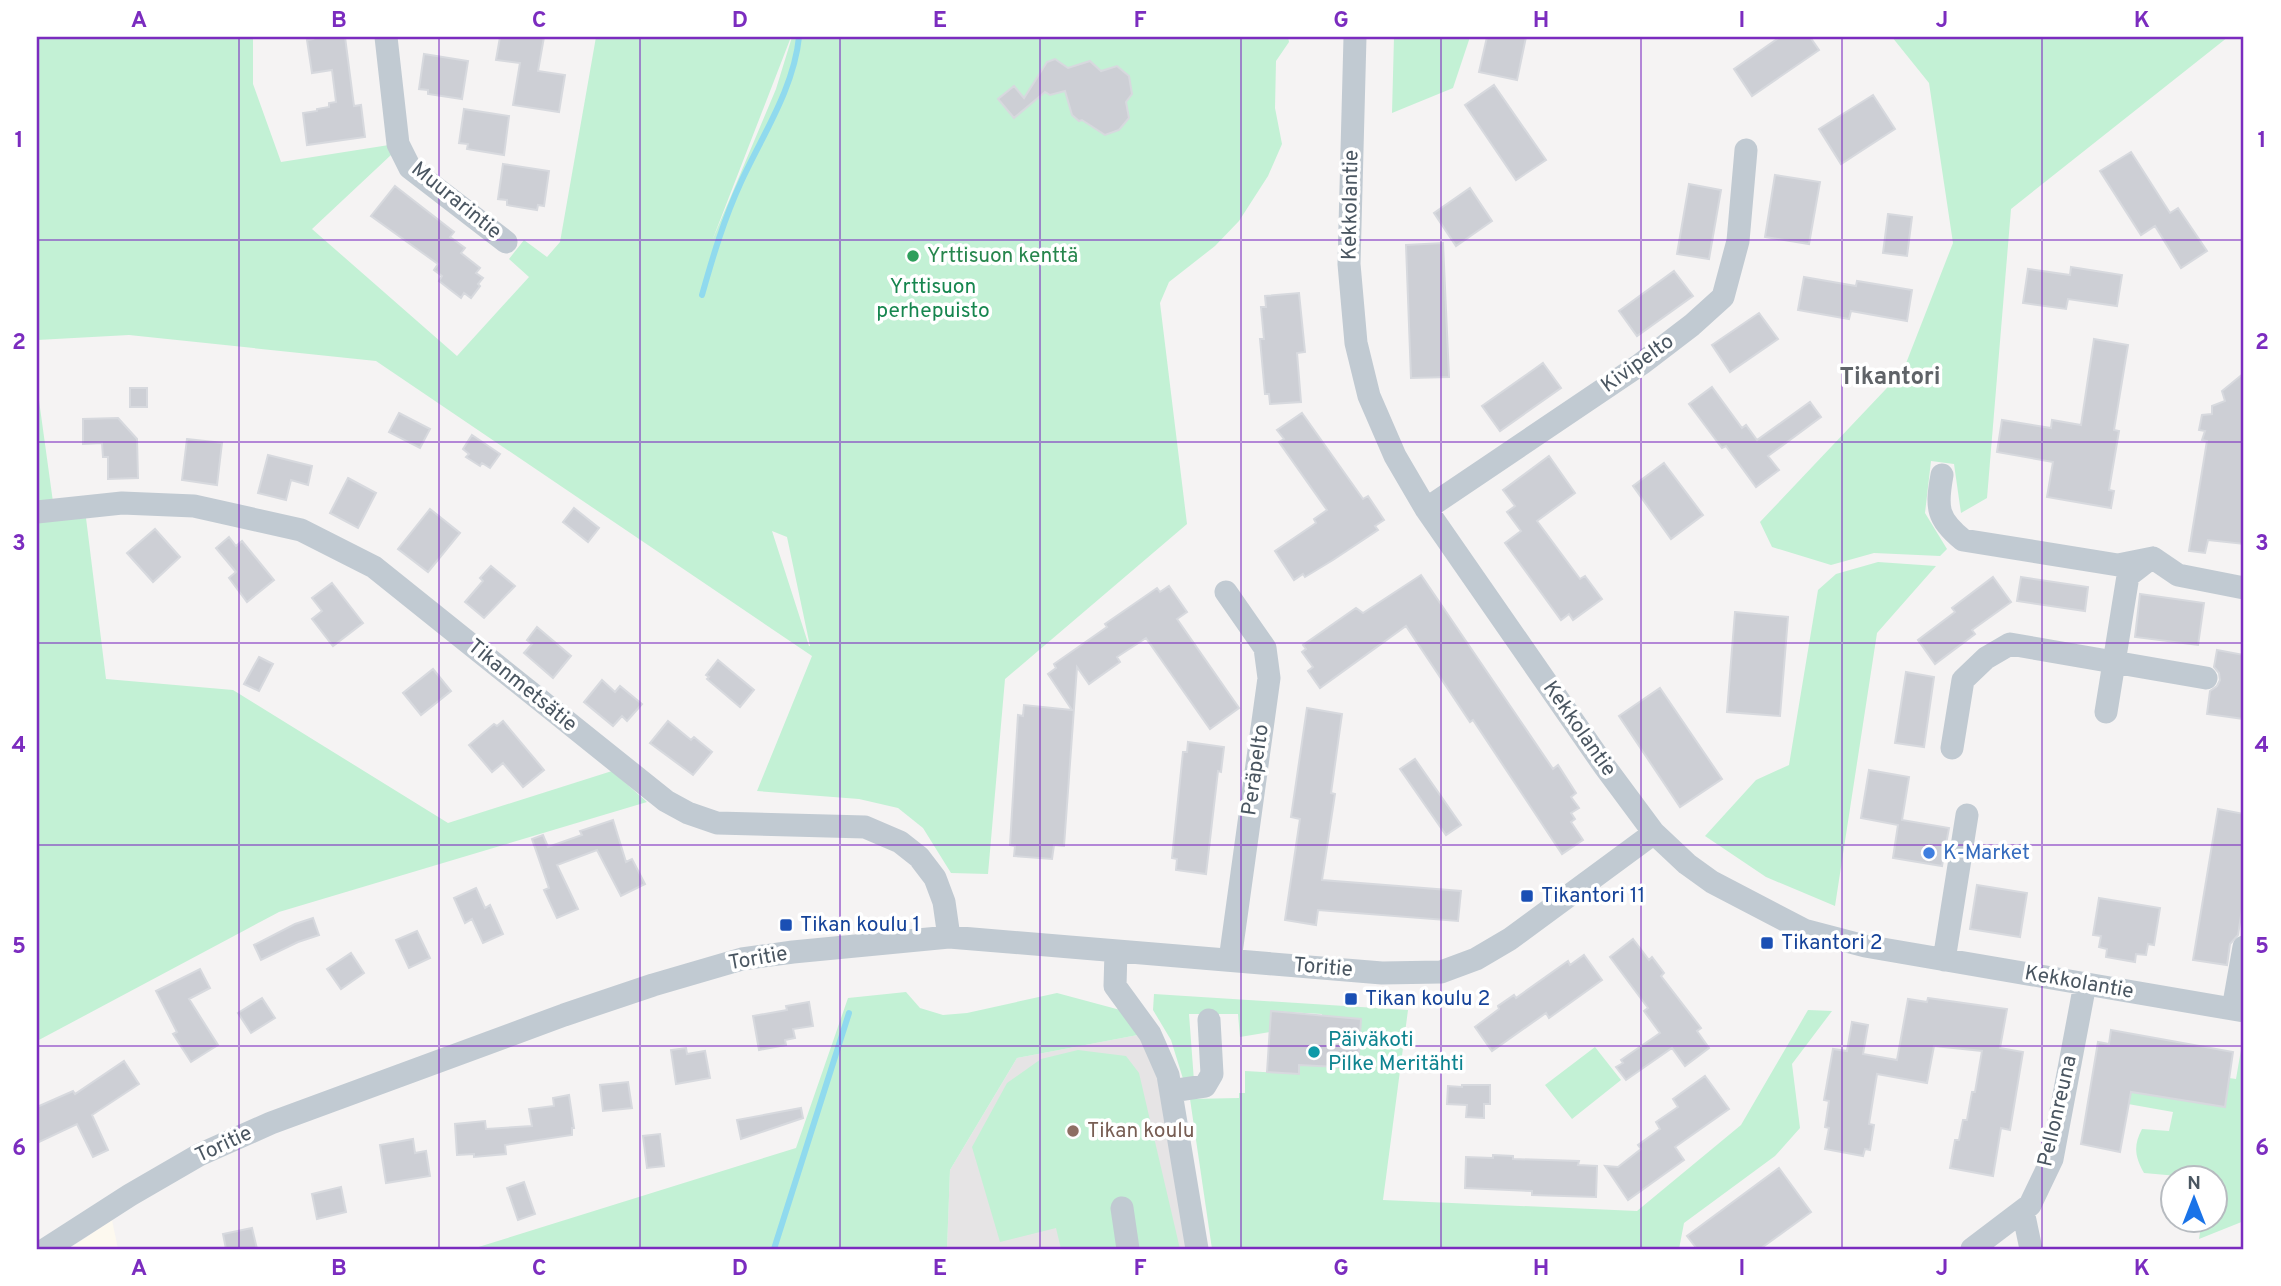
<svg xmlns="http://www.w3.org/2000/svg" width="2281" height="1286" viewBox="0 0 2281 1286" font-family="Overpass,sans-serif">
	<rect width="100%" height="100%" fill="#f5f3f3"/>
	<path fill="#fdf9ef" d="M112,1220l6,29h-49z"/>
	<path fill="#e6e4e5" d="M1143,1034l22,57 27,158h-245l3,-79 67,-112z"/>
	<path fill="#c3f1d5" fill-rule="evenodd" d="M37,37h216v47l28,78 108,-17 2,10 -79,74 145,127 72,-79 -20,-18 15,-19 23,17 13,-15 36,-205h195l-79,204 64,-152 16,-52h496l1,5 -13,19 -1,47 7,36 -14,32 -29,45 -24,25 -46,36 -9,21 27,221 -182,155 -17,195 -37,-1 -28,-45 -25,-20 -39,-9 -102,-8 55,-135 -436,-295 -247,-26 -92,5zM772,531l15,6 23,109h-1z
		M1394,37h76l-17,51 -61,25z
		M1892,37h336l-217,172 -24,289 -26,15 -7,-49 -23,-3 -6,52 22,36 -7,7 -66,-3 -43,12 -59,-18 -12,-25 143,-151 50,-128 -24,-160z
		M37,386l16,116 -16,1z
		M86,518l20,161 127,11 215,133 164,-52 35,31 -368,110 -242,129v-519z
		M1878,562l58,4 -59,67 -42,273 -69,-29 -61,-41 51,-56 33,-15 29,-175 18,-16z
		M906,992l14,16 23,7 24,-2 90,-20 67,18 19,23 -126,24 -67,112 -3,79h-475l324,-101 52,-150z
		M1154,994l254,16 -25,190 254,11 104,-86 67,-115 24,1 -40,53 8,64 -25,28 -91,67 -5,26h-467l-22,-150 49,-1v-5h6v-22l53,3 1,-9 59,3 3,-49 -22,-2 -17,4v-7l-51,-3 -1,21 -30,5 -2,-23h-49l5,67 -10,1 -13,-42 -18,-30z
		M2242,1044h2v177l-45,18 3,-19h12v-42l-25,-1 -45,-4c-9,-16 -11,-27 -2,-44l27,2 4,-19 -45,-8 2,-12 95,15 4,-29 7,1z
		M1595,1047l26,33 -49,39 -27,-34z
		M1078,1050l48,6 13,17 41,176h-119l-5,-21 -56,14 -28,-95 35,-64 34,-24z"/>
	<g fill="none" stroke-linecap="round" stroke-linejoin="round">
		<path stroke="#90daee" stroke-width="6" d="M702,295c11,-39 22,-76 39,-113 21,-46 53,-94 58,-145
			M774,1249l75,-236"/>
	</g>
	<path fill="#cdcfd5" stroke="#d7d9de" stroke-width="2" d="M312,37h33l9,69 7,-1 4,32 -58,8 -4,-32 14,-2v-2l12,-2v-4l7,-1 -4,-32 -20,3 -5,-33 6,-1z
		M500,37h44l-6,34 27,4 -6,37 -46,-7 7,-42 -24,-3z
		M1487,37h39l-9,43 -38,-8z
		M1780,37h30l9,13 -67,46 -18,-27z
		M424,54l44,7 -6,38 -34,-5v-4l-9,-1z
		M1055,59l13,9 22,-7 11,10 16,-5 12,10 3,18 -6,8 3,16 -10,12 -14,5 -23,-15 -3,1 -7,-6 -7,-24 -15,4 -5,-3 -31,26 -16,-19 16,-13 10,12 23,-36z
		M1494,85l52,75 -30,20 -51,-75z
		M1873,95l22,34 -54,35 -22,-35z
		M464,109l45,7 -5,39 -37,-6 1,-5 -9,-1z
		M2131,152l39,61 8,-5 29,43 -26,17 -26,-42 -14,9 -41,-64z
		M503,164l46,7 -5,35 -6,-1 -1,5 -30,-5v-5l-9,-1z
		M1775,175l45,7 -11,62 -44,-7z
		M1689,184l32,6 -12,69 -32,-5z
		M395,186l59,46 -4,5 15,11 -4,5 19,15 -4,5 7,5 -5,6 2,2 -9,12 -7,-5 -3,5 -22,-17 3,-5 -8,-6 4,-6 -67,-48z
		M1470,188l22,33 -36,25 -22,-33z
		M1888,214l24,3 -5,39 -24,-3z
		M1443,243l6,134 -38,1 -5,-133z
		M2071,267l51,8 -5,31 -49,-7 -2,10 -43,-6 5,-34 42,6z
		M1674,271l19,25 -56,40 -18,-25z
		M1804,277l52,9 1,-5 55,9 -5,31 -56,-10 -2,8 -51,-9z
		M1299,293l6,59 -8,1 4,49 -31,2 -1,-10h-4l-5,-55h4l-3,-32h5l-1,-11z
		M1759,313l19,26 -48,33 -18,-27z
		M2094,339l34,6 -14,85 5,1 -10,59 5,1 -3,17 -64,-11 6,-35 -56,-10 5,-32 49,8 1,-8 29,5z
		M1543,363l18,25 -61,43 -18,-25z
		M2244,373v171l-36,-4 -3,13 -16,-2 18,-110 -5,-1 3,-9 -6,-1 3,-15 10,-1v-8l13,-5 -3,-10z
		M1712,387l30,41 4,-3 11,15 53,-38 11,15 -53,39 11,14 -23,17 -30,-41 -4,2 -33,-44z
		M130,388h17v19h-17z
		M399,413l31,16 -10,19 -31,-16z
		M1302,413l61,86 5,-3 16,24 -9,6 3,4 -45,30 -28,17 -2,-3 -9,6 -19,-29 41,-28 -2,-4 13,-9 -48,-68 5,-3 -7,-9z
		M118,418l19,21 1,39 -30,1v-22h-5l-1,-14 -19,1v-25z
		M472,435l28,19 -10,14 -8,-5 -2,3 -14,-9 3,-3 -6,-5z
		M187,439l35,4 -5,42 -35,-5z
		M268,455l44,11 -4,19 -17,-5 -5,20 -28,-7z
		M1549,456l26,37 -38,28 43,58 5,-3 17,23 -29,21 -4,-6 -8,6 -56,-77 16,-12 -14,-19 8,-6 -12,-16z
		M1664,463l39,52 -32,24 -38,-53z
		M348,478l28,15 -18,35 -28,-15z
		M574,508l25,20 -11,14 -25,-20z
		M430,509l30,24 -32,39 -30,-23z
		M155,529l25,28 -27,25 -26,-29z
		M229,537l7,9 6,-5 32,39 -27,22 -18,-24 7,-6 -20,-24z
		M491,566l24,20 -31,32 -19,-16 18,-21 -3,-3z
		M1421,575l132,194 5,-4 18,28 -5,4 8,11 -8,5 4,6 -4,3 12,18 -21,14 -89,-134 -3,2 -64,-96 -86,62 -12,-17 5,-4 -11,-15 4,-3 -3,-4 53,-37 7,5z
		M1993,577l18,25 -39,28 3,4 -40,30 -17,-24 37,-28 -3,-4z
		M2021,577l67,10 -3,24 -68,-10z
		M332,583l31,40 -30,23 -21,-27 10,-8 -10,-13z
		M1169,586l18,26 -10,7 62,89 -29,21 -64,-91 -29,19 3,5 -31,22 -12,-17 -13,179 -10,-1 -2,14 -38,-3 1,-10 -5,-1 8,-130 5,1 1,-11 48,5 -24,-36 8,-6 -2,-4 53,-37 -2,-3 52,-36 3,4z
		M2140,594l64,9 -6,42 -63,-8z
		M1735,612l53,5 -8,99 -53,-4z
		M537,627l34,29 -18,22 -29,-25 8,-9 -5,-4z
		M2217,650l27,5v64l-37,-5 3,-23 7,-5 3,-6 -1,-7 -5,-6z
		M259,657l14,7 -14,27 -15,-7z
		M718,660l36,30 -14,17 -33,-28 2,-2 -3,-2z
		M433,669l18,22 -30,24 -18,-22z
		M1906,672l28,5 -10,70 -29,-4z
		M602,680l13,12 5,-6 22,18 -15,17 -5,-5 -9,10 -29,-24z
		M1660,688l62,91 -42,28 -61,-91z
		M1307,708l35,6 -11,79 4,1 -13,86 139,11 -3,30 -140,-11 -2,15 -31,-5 15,-101 -9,-2z
		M503,721l41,49 -21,17 -20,-24 -11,9 -23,-27 25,-21 3,2z
		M668,721l23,19 3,-3 18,15 -19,23 -43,-32z
		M1188,742l36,5 -3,25 -3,-1 -12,103 -30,-4 1,-11 -5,-1 11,-106h4z
		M1415,759l46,66 -15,10 -46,-66z
		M1869,770l40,7 -7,43 47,8 -7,38 -49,-8 5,-33 -37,-7z
		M2218,809l26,5v82l-6,39 -8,9 -3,21 -34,-5z
		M613,820l13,42 6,-3 13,25 -24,12 -24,-46 -40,15 21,44 -21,9 -13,-28 5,-2 -17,-49 11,-4 5,12 34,-12 -2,-4z
		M1977,885l50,8 -7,44 -50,-8z
		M476,888l9,20 5,-3 13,29 -20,9 -11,-24 -7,4 -11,-25z
		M2099,898l61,10 -6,37 -6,-1 -2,11 -10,-1 -1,8 -29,-5 1,-8 -8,-2 2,-11 -8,-1z
		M313,918l6,17 -21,7 -37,18 -7,-15 41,-21z
		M417,931l13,27 -21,10 -13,-28z
		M1633,939l16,21 3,-3 12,16 -3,3 40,52 -4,3 12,17 -24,18 -13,-18 -46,32 -10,-13 7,-4 -2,-3 39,-27 -16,-22 4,-3 -38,-51z
		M351,953l13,20 -23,16 -14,-20z
		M1584,955l18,25 -53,38 -3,-5 -54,38 -17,-24 24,-18 -1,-3 16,-11 2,3 52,-37 2,4z
		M200,969l10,19 -21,11 29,46 -27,17 -18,-28 4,-2 -21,-41z
		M262,998l13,20 -24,15 -13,-20z
		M1928,998l79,11 -7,39 23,4 -13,78 -9,-2 -8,48 -43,-8 5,-28h4l4,-20h4l5,-28h3l7,-41 -48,-5 -7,37 -50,-9 -8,50 5,1 -4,25 -5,-1 -2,7 -38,-7 4,-21 -4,-1 4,-26 -5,-1 9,-51 14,2 5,-29 16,3 -5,29 34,6 11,-61 19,3z
		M809,1002l4,24 -20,3 2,9 -10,2 1,5 -27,5 -6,-34 34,-6 -1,-4z
		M1271,1011l90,8 -3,49 -59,-3v9l-32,-2z
		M2111,1030l122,22 -8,55 -94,-15 -11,60 -39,-8 17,-102 11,2z
		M686,1048l1,6 18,-3 5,27 -34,6 -5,-34z
		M124,1061l15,23 -47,31 16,35 -15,7 -16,-33 -40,19v-36l36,-16 2,3z
		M1705,1076l24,33 -54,38 9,13 -56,40 -23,-34 13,1 23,-18 -3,-4 22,-16 -4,-7 22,-15 -5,-8z
		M628,1082l4,26 -29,3 -3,-26z
		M1462,1085h28v19h-6v14l-18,-1 1,-12 -20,-1 1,-18 14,1z
		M569,1095l5,33h-2v7l-67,10 1,9 -32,3v-3l-17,1 -2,-31 30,-3 1,8 46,-3 -3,-17 25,-3 -1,-8z
		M801,1108l2,10 -62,21 -4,-19z
		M660,1134l4,32 -17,2 -4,-32z
		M413,1139l2,14 11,-2 4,25 -44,7 -6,-38z
		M1493,1155l20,1v3l66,2 -1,4 19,1 -1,31 -64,-2v-4l-67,-3 1,-31 27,1z
		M1779,1168l32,44 -51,37h-63l-10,-13z
		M524,1182l11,32 -17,6 -11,-32z
		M341,1187l5,25 -29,7 -5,-25z
		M252,1228l5,21h-31l-3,-15z"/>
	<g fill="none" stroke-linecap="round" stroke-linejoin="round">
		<path stroke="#c1cad2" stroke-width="23" d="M386,37l12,107 12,24 96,74
			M1355,37l-6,227 7,79 13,53 26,60 31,53 179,258 49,66 33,31 25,18 92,48 61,16 379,65
			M1942,475c-6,33 -5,44 21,65l155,25 35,-7
			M1426,509l215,-145 51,-39 31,-28 15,-56 8,-91
			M37,512l85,-9 72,3 107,24 73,37 292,234 22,12 29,10 148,4 35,15 19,15 16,21 9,24 5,35
			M2153,558l25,17 66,13
			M1226,592l39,56 4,30 -39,282
			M2106,712l22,-136 22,-17
			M1952,748l11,-68 23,-22 24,-14 196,34
			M1116,951l-1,35 35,48 18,41 29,174
			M1944,960l23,-145
			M2233,1009l11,-62
			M1171,1091l34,-5 7,-12 -3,-54
			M1122,1208l6,41
			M2023,1211l8,38
			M46,1249l84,-54 69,-40 72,-32 293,-108 89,-30 89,-26 51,-7 156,-15 433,36 59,-1 35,-13 34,-20 144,-106
			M1972,1249l58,-44 22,-46 33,-175"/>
	</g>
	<path fill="none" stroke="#7b2cbf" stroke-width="2" stroke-opacity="0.55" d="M239,37v1212M439,37v1212M640,37v1212M840,37v1212M1040,37v1212M1241,37v1212M1441,37v1212M1641,37v1212M1842,37v1212M2042,37v1212M37,240h2207M37,442h2207M37,643h2207M37,845h2207M37,1046h2207"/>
	<circle fill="#2e9e5b" stroke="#fff" stroke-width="2.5" cx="913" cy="256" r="7"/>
	<circle fill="#3f7fe0" stroke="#fff" stroke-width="2.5" cx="1929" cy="853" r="7"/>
	<g fill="#1a4fb4" stroke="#fff" stroke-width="2.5">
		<rect x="1520" y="889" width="14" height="14" rx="3.5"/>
		<rect x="779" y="918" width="14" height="14" rx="3.5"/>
		<rect x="1760" y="936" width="14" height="14" rx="3.5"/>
		<rect x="1344" y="992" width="14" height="14" rx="3.5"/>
	</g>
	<circle fill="#0f9aa8" stroke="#fff" stroke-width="2.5" cx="1314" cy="1052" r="7"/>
	<circle fill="#8d6e63" stroke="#fff" stroke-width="2.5" cx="1073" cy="1131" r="7"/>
	<g text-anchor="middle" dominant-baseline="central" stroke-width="7" stroke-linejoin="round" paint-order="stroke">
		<g font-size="21" fill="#4a5661" stroke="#fff">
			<text transform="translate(456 201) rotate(39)">Muurarintie</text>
			<text transform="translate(1351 205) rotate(-89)">Kekkolantie</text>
			<text transform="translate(1638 364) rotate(-36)">Kivipelto</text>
			<text transform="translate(522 686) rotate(39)">Tikanmetsätie</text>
			<text transform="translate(1579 729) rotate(55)">Kekkolantie</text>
			<text transform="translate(1256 770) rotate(-82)">Peräpelto</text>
			<text transform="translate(758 959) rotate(-10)">Toritie</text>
			<text transform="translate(1323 968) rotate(5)">Toritie</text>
			<text transform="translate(2079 983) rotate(10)">Kekkolantie</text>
			<text transform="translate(2058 1111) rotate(-77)">Pellonreuna</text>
			<text transform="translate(224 1145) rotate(-25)">Toritie</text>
		</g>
		<g font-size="21" fill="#27864d" stroke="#fff" text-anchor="start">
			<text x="927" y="256">Yrttisuon kenttä</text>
		</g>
		<g font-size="21" fill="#17864f" stroke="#fff">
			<text x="933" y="287">Yrttisuon<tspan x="933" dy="24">perhepuisto</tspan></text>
		</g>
		<g font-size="21" fill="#366cbe" stroke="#fff" text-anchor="start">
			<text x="1943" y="853">K-Market</text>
		</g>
		<g font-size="21" fill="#164399" stroke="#fff" text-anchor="start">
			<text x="1541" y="896">Tikantori 11</text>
			<text x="800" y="925">Tikan koulu 1</text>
			<text x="1781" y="943">Tikantori 2</text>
			<text x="1365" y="999">Tikan koulu 2</text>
		</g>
		<g font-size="21" fill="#0d838f" stroke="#fff" text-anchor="start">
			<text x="1328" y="1040">Päiväkoti<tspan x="1328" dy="24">Pilke Meritähti</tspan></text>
		</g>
		<g font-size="21" fill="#785e54" stroke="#fff" text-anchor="start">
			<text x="1087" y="1131">Tikan koulu</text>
		</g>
		<g font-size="24" font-weight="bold" fill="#5f6368" stroke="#fff">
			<text x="1890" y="378">Tikantori</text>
		</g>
	</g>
	<rect width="2281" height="1286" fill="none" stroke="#ffffff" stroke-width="77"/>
	<g transform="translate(2194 1199)"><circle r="33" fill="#ffffff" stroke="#b7bbc0" stroke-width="2"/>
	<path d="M0-5L12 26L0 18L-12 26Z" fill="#1a73e8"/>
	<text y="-10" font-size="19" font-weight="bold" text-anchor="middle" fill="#4a5661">N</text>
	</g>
	<rect x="38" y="38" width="2204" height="1210" fill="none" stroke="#7b2cbf" stroke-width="2.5"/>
	<g font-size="23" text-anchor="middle" font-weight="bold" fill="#7b2cbf">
		<text x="139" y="27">A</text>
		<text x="339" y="27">B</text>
		<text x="539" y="27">C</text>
		<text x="740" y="27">D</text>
		<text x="940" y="27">E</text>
		<text x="1140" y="27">F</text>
		<text x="1341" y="27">G</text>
		<text x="1541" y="27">H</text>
		<text x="1742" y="27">I</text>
		<text x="1942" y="27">J</text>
		<text x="2142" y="27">K</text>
		<text x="19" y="147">1</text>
		<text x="2262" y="147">1</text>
		<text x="19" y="349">2</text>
		<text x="2262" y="349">2</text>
		<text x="19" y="550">3</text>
		<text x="2262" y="550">3</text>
		<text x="19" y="752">4</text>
		<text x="2262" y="752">4</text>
		<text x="19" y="953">5</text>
		<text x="2262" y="953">5</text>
		<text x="19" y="1155">6</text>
		<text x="2262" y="1155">6</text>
		<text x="139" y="1275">A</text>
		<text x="339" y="1275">B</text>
		<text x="539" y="1275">C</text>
		<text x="740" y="1275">D</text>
		<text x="940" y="1275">E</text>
		<text x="1140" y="1275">F</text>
		<text x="1341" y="1275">G</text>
		<text x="1541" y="1275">H</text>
		<text x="1742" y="1275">I</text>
		<text x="1942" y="1275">J</text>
		<text x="2142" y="1275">K</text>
	</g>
</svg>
